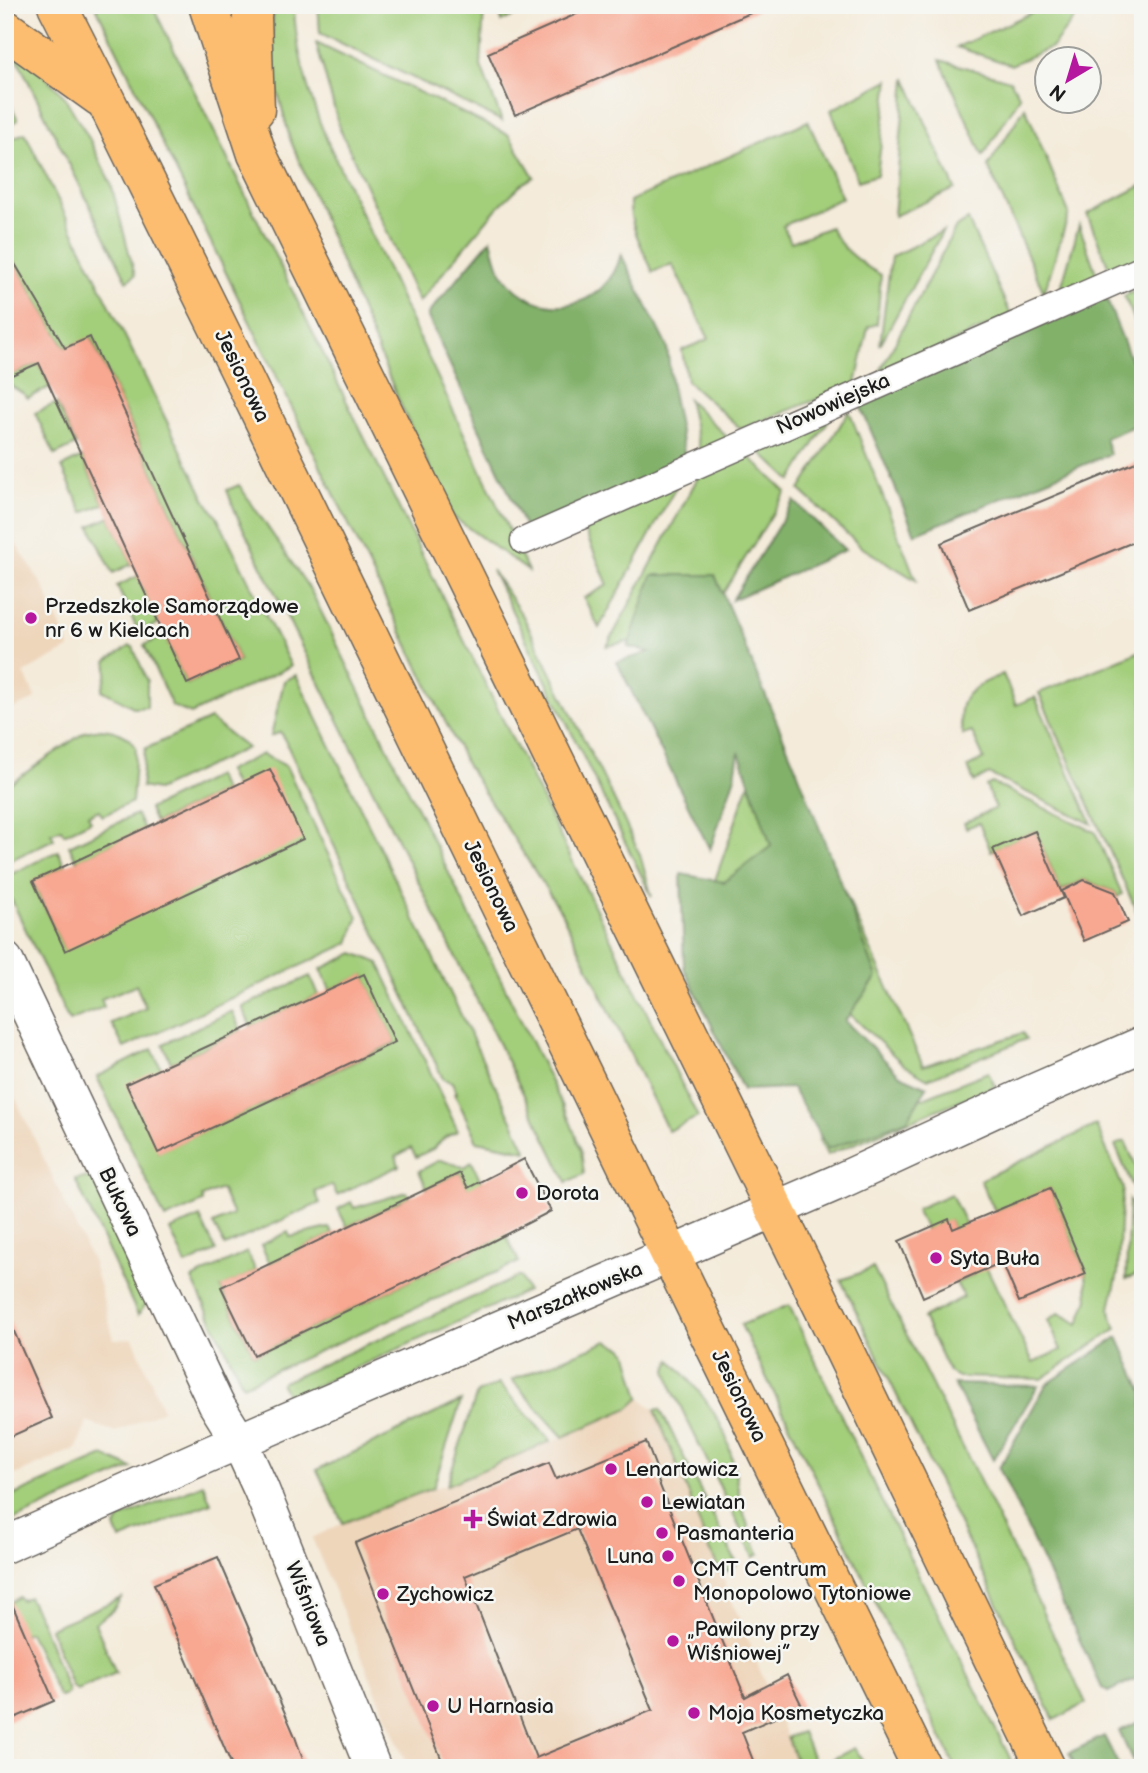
<svg xmlns="http://www.w3.org/2000/svg" width="1148" height="1773" viewBox="0 0 1148 1773" font-family="'Balsamiq Sans',sans-serif">
	<rect width="100%" height="100%" fill="#f6f6f2"/>
	<filter id="ink" filterUnits="userSpaceOnUse"><feTurbulence type="fractalNoise" baseFrequency=".0143" numOctaves="2"/><feDisplacementMap in="SourceGraphic" scale="14" xChannelSelector="R" yChannelSelector="G"/><feConvolveMatrix kernelMatrix="1 2 1 2 8 2 1 2 1" color-interpolation-filters="sRGB"/></filter>
	<filter id="wash" filterUnits="userSpaceOnUse"><feTurbulence type="fractalNoise" baseFrequency=".00686" numOctaves="4" result="noise"/><feDisplacementMap in="SourceGraphic" scale="28" xChannelSelector="R" yChannelSelector="G"/><feGaussianBlur stdDeviation="1.57" result="paint"/><feColorMatrix in="noise" values="0 0 0 0 0 0 0 0 0 0 0 0 0 0 0 0 0 1.4 0 .05"/><feComposite in="paint" operator="in"/></filter>
	<g filter="url(#wash)">
		<rect width="100%" height="100%" fill="#f4ebda"/>
		<path fill="#eed6bb" d="M5,526l39,62 26,60 -46,25 12,26 -31,13z
			M5,1076l88,187 21,76 19,-1 30,72 -48,22 -28,-10 -10,26 -72,31z
			M640,1398l15,12 34,85 17,47 15,31 78,195h-391l-96,-230 31,-15 90,-35 14,-3 116,-48 66,-29z"/>
		<path fill="#a3ce7a" stroke="#60754b" stroke-width="2" d="M95,5h57l546,1112 -30,14 -107,-219 -95,-148z
			M273,5h21c1,46 15,91 32,133l202,433 -76,-55 -50,-108 -112,-269 -16,-62 -2,-33z
			M318,5h166l-3,61 21,55 -182,-88z
			M501,5h38l-38,17z
			M1048,5h37l-33,42 -41,18 -54,-18z
			M316,43l193,92 25,42 -12,7 -25,24 -78,94 -79,-173z
			M12,48l32,27 20,21 26,44 21,44 24,91 -8,6z
			M940,60l70,20 10,17 -37,59z
			M906,78l49,111 -61,27z
			M889,80l-12,95 -19,6 -27,-71z
			M5,93l13,27 -13,7z
			M1025,107l44,106 -25,80 -56,-127z
			M808,121l34,77 -59,28 8,16 39,-15c11,22 29,36 51,48l-4,49 -9,3 -12,57 -115,45 -54,-48 -5,-31 27,-11 -37,-75 -19,8c-10,-23 -24,-46 -23,-71z
			M25,133l181,368 11,16 74,149 -100,48 -19,-8 -28,-61 21,-9 22,48 52,-24 -148,-322 -26,10 -60,-101v-106z
			M1143,185v76l-31,14 -25,-61z
			M968,220l43,95 -134,62 79,-150z
			M1079,225l21,59 -43,18z
			M943,231l-63,114 11,-88z
			M1143,287v52l-19,-43z
			M5,360l9,14 25,-11 11,24 -22,11 -3,-3 -20,-13z
			M688,399l45,44 -32,13z
			M57,403l19,42 -21,10 -20,-42z
			M836,408l-45,73 -37,-35z
			M849,411l67,169 -55,-33 -61,-57z
			M742,450l44,42 -75,121 -3,12 -101,21 96,-178z
			M82,457l22,47 -21,9 -21,-46z
			M682,476l-83,152 -15,-30 24,-13 -26,-61z
			M239,485l72,106 259,530 11,29 3,24 -17,8 -330,-666 -10,-26z
			M110,517l22,47 -19,9 -23,-47z
			M492,570l32,48 96,194 20,43 12,42z
			M138,576l21,47 -20,10 -22,-47z
			M130,646l3,1 14,34v26l-12,1 -33,-18 5,-17v-12z
			M1143,650v240l-6,22 -98,-219z
			M1003,674l13,31 19,-8 57,127 -103,-50 -15,8 -6,-15 16,-8 -12,-27 -9,3c-10,-40 9,-47 40,-61z
			M296,675l231,476 -50,-10 -22,-47 2,-1 -5,-11 -9,-3 -162,-347 -10,4 13,-55z
			M754,689l169,377 100,-33 3,6 -98,40 -24,-14 -54,-51 -69,-35 -66,-99 39,-111z
			M210,719l37,29 -90,42 -16,-3 4,-38z
			M100,729c16,1 27,5 36,18l-4,55 -30,14 -3,-6 -11,5 3,6 -27,13 -3,-5 -10,4 3,6 -49,24v-76l80,-55z
			M262,754l24,12 72,151 -9,26 -225,105 -13,-25 35,-15 -10,-23 -35,14 3,8 -35,14 -64,-135v-9l53,-26 7,15 -32,16 32,68 169,-164 -7,-15z
			M216,776l8,15 -69,32 -6,-14z
			M992,783l103,49 27,62 -5,3 -2,-5 -31,-12 -23,11 -26,-60 -44,20 -12,-28 -13,5 -2,-5 32,-15 -10,-22z
			M136,814l8,15 -67,32 -8,-15z
			M354,953l25,10 79,168 -14,7 -11,11 -17,8 -5,-9 -15,8 3,10 -62,29 -5,-10 -17,7 5,11 -95,43 -12,-22 20,-9 -12,-26 -19,8 1,5 -38,17 -68,-142 55,-28 9,19 -3,84 237,-109 -31,-68 -34,15 -9,-21z
			M310,976l9,19 -68,32 -9,-20z
			M232,1011l9,20 -70,32 -8,-19z
			M988,1072l7,14 -168,69 -8,-15z
			M1096,1125l27,63 -3,34 -2,51 -8,35 1,8 6,12 -75,51 -84,-2 -9,-5 -26,-54 41,-21 -8,-14 17,-8 -24,-55 -23,10 -10,-21 35,-15 82,169 28,-13 -13,-30 11,-7 20,11 9,-25 -2,-25 -36,-85 -55,22 -15,-31z
			M1125,1141l18,41v26l-4,-6 -24,-57z
			M440,1160l24,7 8,-5 47,100 -276,123 -51,-106 55,-27 9,19 -35,17 33,67 239,-114 -33,-68 -33,16 -8,-18z
			M93,1177l58,121 -13,17 -63,-136z
			M407,1192l3,5 -63,30 -9,-18 13,-7 3,6z
			M1129,1200l14,19v53l-17,7z
			M200,1217l16,34 -30,14 -16,-35z
			M329,1228l4,6 -63,30 -9,-19 27,-13 2,5z
			M873,1268l105,209 108,226 -32,17 -213,-440z
			M520,1276l7,15 -238,107 -8,-15z
			M789,1305l92,195 134,268h-59l-215,-443z
			M607,1341l16,7 5,6 12,44 -11,10 -66,29 -51,-57z
			M671,1360c19,19 44,49 54,74 8,21 10,42 15,64 4,19 11,37 19,56l-5,3 -81,-166 -6,-21z
			M499,1384l52,57 -104,44 30,-92z
			M461,1401l-28,87 -90,35 -26,-53z
			M660,1409l77,155 -6,6 -10,3 -15,-31 -17,-47 -34,-85z
			M104,1456l28,12 -127,56v-25z
			M203,1484l8,19 -91,37 -5,-13 6,-9z
			M19,1597l2,3 7,-3 12,22 28,72 -1,3 -6,3 -3,-2 -29,-63 -24,10v-37z
			M121,1598l-8,12 -18,13 21,50 -39,17 -5,-3 -22,-59z
			M802,1732l14,34v2h-17l-12,-31z
			M854,1748l14,20h-32l-3,-9z"/>
		<path fill="#82b16a" stroke="#4f6643" stroke-width="2" d="M491,239c3,12 5,26 12,36 34,49 104,36 118,-21l46,93 6,49 13,66 -159,70 -100,-217z
			M1105,295l38,95v32l-38,16 5,16 -195,80 -56,-131z
			M794,501l51,49 -113,50z
			M652,575h63l82,195 80,207 -32,44 55,54 27,12 -20,33 -79,29 -36,-61 -49,2 -59,-122 -3,-94 43,8 47,-36 -32,-94 -4,24 -25,74 -93,-188 33,-10 -22,-5z
			M1118,1337l25,55v283l-35,17 -6,-4 -103,-220 47,-83z
			M954,1384l84,2 -45,74z
			M1143,1720v48h-7l-17,-37z
			M1104,1736l16,32h-44l-7,-15z"/>
		<g id="blocks">
			<path fill="#f8a791" fill-rule="evenodd" d="M597,5h172l-254,110 -27,-62z
				M5,247l60,101 25,-11 149,323 -52,24 -148,-321 -34,15z
				M1143,459v79l-174,72 -28,-67z
				M270,769l33,70 -238,112 -32,-70z
				M1035,831l29,67 -41,18 -30,-67z
				M1084,880l31,12 13,30 -44,19 -22,-50z
				M364,974l31,68 -237,111 -32,-69z
				M524,1159l27,52 -64,33 -233,111 -33,-68 239,-114 8,15z
				M1050,1188l36,86 -67,28 -17,-40 -79,35 -24,-56 50,-22 4,10z
				M5,1311l47,107 -47,21z
				M646,1442l14,36h-3l88,219 42,-22 15,31 -60,26 14,36h-311l-90,-225 194,-80 7,16zM577,1529l76,181 -117,48 -71,-182z
				M218,1557l76,177 12,34h-73l-79,-184z
				M5,1588l49,113 -49,21z"/>
		</g>
	</g>
	<g filter="url(#ink)">
		<use href="#blocks" fill-opacity="0" stroke="#68645e" stroke-width="2"/>
		<g fill="none" stroke-linecap="round" stroke-linejoin="round">
			<g stroke="#68645e" stroke-width="29">
				<path id="pedestrian" d="M524,541l619,-272"/>
			</g>
			<g stroke="#68645e" stroke-width="38">
				<path id="minor" d="M5,960l211,444 23,37 22,48 112,279
					M5,1545l202,-90 631,-273 193,-89 112,-49"/>
			</g>
			<g stroke="#68645e" stroke-width="41">
				<path id="primary" d="M57,5l50,98 131,264 467,959 217,442
					M208,5l49,149 567,1155 222,459
					M253,5l-1,12 3,93
					M5,29l95,68"/>
			</g>
			<use href="#pedestrian" stroke="#fff" stroke-width="26"/>
			<use href="#minor" stroke="#fff" stroke-width="35"/>
			<use href="#primary" stroke="#fcbd6f" stroke-width="38"/>
		</g>
	</g>
	<g fill="#b5179e" stroke="#f6f6f2" stroke-width="2.5">
		<circle cx="31" cy="618" r="7"/>
		<circle cx="522" cy="1193" r="7"/>
		<circle cx="936" cy="1258" r="7"/>
		<circle cx="611" cy="1469" r="7"/>
		<circle cx="647" cy="1502" r="7"/>
		<path d="M469.5 1508.5h7v7h7v7h-7v7h-7v-7h-7v-7h7z"/>
		<circle cx="662" cy="1533" r="7"/>
		<circle cx="668" cy="1556" r="7"/>
		<circle cx="679" cy="1581" r="7"/>
		<circle cx="383" cy="1594" r="7"/>
		<circle cx="673" cy="1641" r="7"/>
		<circle cx="433" cy="1706" r="7"/>
		<circle cx="694" cy="1713" r="7"/>
	</g>
	<g text-anchor="middle" dominant-baseline="central" stroke-width="5" stroke-linejoin="round" paint-order="stroke">
		<g font-size="21" fill="#1c1c1c" stroke="#f6f6f2">
			<text transform="translate(242 376) rotate(64)">Jesionowa</text>
			<text transform="translate(833 404) rotate(-24)">Nowowiejska</text>
			<text transform="translate(491 886) rotate(64)">Jesionowa</text>
			<text transform="translate(120 1202) rotate(65)">Bukowa</text>
			<text transform="translate(575 1296) rotate(-23)">Marszałkowska</text>
			<text transform="translate(739 1396) rotate(64)">Jesionowa</text>
			<text transform="translate(308 1604) rotate(68)">Wiśniowa</text>
		</g>
		<g font-size="21" fill="#1c1c1c" stroke="#f6f6f2" text-anchor="start">
			<text x="45" y="606">Przedszkole Samorządowe<tspan x="45" dy="24">nr 6 w Kielcach</tspan></text>
			<text x="536" y="1193">Dorota</text>
			<text x="950" y="1258">Syta Buła</text>
			<text x="625" y="1469">Lenartowicz</text>
			<text x="661" y="1502">Lewiatan</text>
			<text x="487" y="1519">Świat Zdrowia</text>
			<text x="676" y="1533">Pasmanteria</text>
			<text x="654" y="1556" text-anchor="end">Luna</text>
			<text x="693" y="1569">CMT Centrum<tspan x="693" dy="24">Monopolowo Tytoniowe</tspan></text>
			<text x="397" y="1594">Zychowicz</text>
			<text x="687" y="1629">„Pawilony przy<tspan x="687" dy="24">Wiśniowej”</tspan></text>
			<text x="447" y="1706">U Harnasia</text>
			<text x="708" y="1713">Moja Kosmetyczka</text>
		</g>
	</g>
	<rect width="1148" height="1773" fill="none" stroke="#f6f6f2" stroke-width="28"/>
	<g transform="translate(1068 80) rotate(218)"><circle r="33" fill="#f6f6f2" stroke="#9f9f9c" stroke-width="2"/>
	<path d="M0-5L12 26L0 18L-12 26Z" fill="#b5179e"/>
	<text y="-10" font-size="19" font-weight="bold" text-anchor="middle" fill="#1c1c1c">N</text>
	</g>
</svg>
